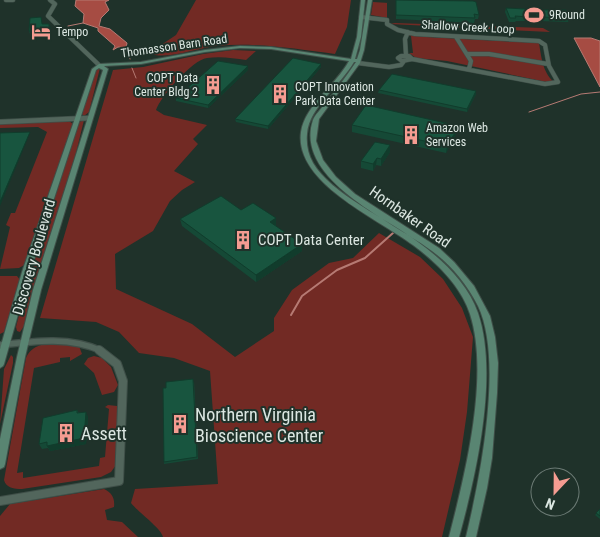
<svg xmlns="http://www.w3.org/2000/svg" width="600" height="537" viewBox="0 0 600 537" font-family="'Roboto Condensed',sans-serif">
	<rect width="100%" height="100%" fill="#1f322a"/>
	<path fill="#722a24" d="M196,0h155l-4,27 -12,27c-40,-5 -79,-12 -119,-8 -19,2 -51,15 -67,7l27,-18z
		M373,2l16,1h-2v15l-16,-3z
		M395,23l148,5 7,4 -160,-8z
		M412,34l15,3 112,6c2,11 3,29 15,39h-8l-99,-21 -31,-3 -7,-5h4l-2,-17h-3z
		M233,50l23,1 -10,9c-13,-2 -26,-4 -39,-2 -15,2 -46,38 -51,52l8,5 43,10 -14,14 5,5 -24,27 21,11 -13,8 -12,11 -17,30 -38,23 1,35 76,35 43,33 39,-26v-13l18,-28 37,-27 24,-5 26,-25 41,24 23,22 19,29 11,29 -6,75 -7,48 -18,77h-279c-2,-9 -24,-24 -32,-34l4,-14 83,-5 -8,-113 -36,-13 -35,-5 -20,-21 -23,-10 -56,-4 73,-248 30,-3 60,-13z
		M100,68l-11,44 -5,4 -3,-3 15,-43z
		M84,120l-9,37 -51,169 -4,6 -3,-1 -1,-4 15,-59 48,-146z
		M69,121l4,3 -47,140 -7,4 -19,1 10,-42 -4,-2 5,-12h4l32,-81 -9,-5 -38,1v-4z
		M0,276h17l3,4 -16,52 -4,2z
		M63,344l16,2 3,8 -12,7v-4l-10,1v4l-26,6 -17,105 6,-1v6l76,-12 1,-8 5,-1 4,-48 -4,-2 3,-2 9,1 3,4 -4,55 -5,7 -10,5 -79,12c-8,0 -16,-1 -18,-9l22,-122c7,-16 22,-14 37,-14z
		M11,355l2,2v6l-13,61 4,-55z
		M94,356l8,2 9,9 7,18 -4,7 -12,3 -8,-22 -10,-9 4,-6z
		M104,489c8,4 11,9 10,18l-9,3 2,10 15,2 16,15h-138v-21l10,-12z"/>
	<path fill="#a64c43" stroke="#b67a73" d="M76,0h33l-4,2 4,8 -8,8 -2,8 11,3 17,14 -1,5 -8,-1 -5,3 2,-4 -17,-15v-3l-15,-5 1,-9 -9,-8z
		M574,38h17l9,3v46z"/>
	<g fill="none" stroke-linecap="round" stroke-linejoin="round">
		<path stroke="#b67a73" stroke-width="1" d="M68,26l15,-3
			M126,48l4,11
			M132,68l4,10
			M529,112l52,-18 19,-2"/>
		<path stroke="#b67a73" stroke-width="2" d="M291,315l11,-19 35,-26 28,-12 28,-25"/>
		<g stroke="#3f4f48" stroke-width="5">
			<path id="street-far3" d="M6,0h7
				M50,0l5,4 -7,12 51,49
				M361,17l26,3
				M387,20v4l11,6 17,4 124,7 6,4 4,21 9,16 -13,2 -133,-25
				M456,37l15,24 -2,8
				M467,54h22l59,10
				M406,55l-1,-16 3,-7
				M401,56h8l3,3 -10,2 -4,-3z
				M358,63l31,4 12,-2 3,-4"/>
		</g>
		<g stroke="#3f4f48" stroke-width="6">
			<path id="street-far2" d="M0,122l90,-4"/>
		</g>
		<g stroke="#3f4f48" stroke-width="8">
			<path id="street-far1" d="M0,345c34,-4 70,-9 102,6"/>
		</g>
		<g stroke="#3f4f48" stroke-width="10">
			<path id="street" d="M0,501l119,-20 4,-100 -6,-17 -18,-14"/>
		</g>
		<g stroke="#3f4f48" stroke-width="2">
			<path id="secondary" d="M361,0h4l-4,37 -6,22h2l3,-9 8,-50h4l-8,50 -4,13 -41,56 -3,22 7,19 13,17 19,17 84,54 15,14 20,24 16,30 5,21 3,26 -1,30 -5,65 -5,30 -11,49h-10c14,-58 38,-177 12,-231 -11,-22 -27,-41 -46,-55 -37,-29 -139,-71 -119,-131 2,-5 8,-11 11,-15 11,-14 22,-28 32,-43h-2c-13,23 -45,45 -47,72 -1,10 1,20 6,29 17,30 76,57 105,79 25,18 50,42 60,71 21,62 -2,162 -19,224h-10c16,-62 41,-161 21,-223 -9,-28 -34,-52 -57,-69 -34,-26 -119,-62 -112,-113 4,-27 35,-47 48,-71l-78,-12 -31,-1 -35,4 -64,12 -37,2 4,3 -67,221 -16,67 -20,107 -1,3 -4,2v-30l17,-82 16,-67 70,-220 -4,-2 -3,2 -66,202 -26,92 -1,2 -3,2v-19l22,-77 70,-203 7,-5 42,-2 64,-12 35,-4 31,1 80,12 6,-22z"/>
		</g>
		<use href="#street-far3" stroke="#52665c" stroke-width="4"/>
		<use href="#street-far2" stroke="#52665c" stroke-width="4.5"/>
		<use href="#street-far1" stroke="#52665c" stroke-width="5.5"/>
		<use href="#street" stroke="#52665c" stroke-width="8"/>
		<use href="#secondary" fill="#598572" fill-rule="evenodd"/>
	</g>
	<path fill="#154936" d="M396,0l83,15 -1,4h-3l-1,4 -78,-4z
		M506,8l23,9 -1,4h-12l-1,1h-6l-4,-10z
		M537,10l33,8 -2,4 -29,-1 -3,-7z
		M43,24h6l2,5v5l-8,1 -1,3 -11,-1 -2,-6z
		M321,64v3l-53,62 -32,-7 -1,-3z
		M248,70l-40,38 -32,-7v-3z
		M379,90l97,4 -9,18 -89,-19z
		M352,125l107,1 -2,6 -11,21 -94,-21z
		M390,145v7l-9,14 -5,-1 -3,6 -12,-3v-7z
		M241,210l35,15v1l26,25 -46,31 -74,-56 -2,-7z
		M194,381l4,78 -34,5v-2z
		M77,410l2,3 9,4 -2,27 -36,7 -2,-3 -6,1 -3,-5z
		M600,509v10l-5,-4z"/>
	<path fill="#113c2c" d="M41,17l2,12 6,-5 2,5v5l-8,1 -1,3 -1,-6z
		M321,64v3l-53,62v-3z
		M248,66v4l-40,38v-3z
		M476,91v3l-9,18v-3z
		M459,126l-2,6 -11,21 1,-7z
		M30,132v1l-30,73v-4z
		M390,145v7l-9,14v-7z
		M377,158l-1,7 -3,6v-7z
		M276,218v7l-6,4v-7z
		M302,244v7l-46,31v-7z
		M86,412l2,5 -2,27 -36,7 -3,-5z"/>
	<path fill="#18553f" stroke="#113c2c" d="M396,0l77,1 3,1 3,13 -5,-1 1,4 -79,-3z
		M506,8l20,1 3,8 -14,-1 1,2h-6z
		M537,10h29l4,8 -30,-1z
		M41,17l1,7h7v4l-8,1v3l-12,-1 1,-13z
		M293,58l28,6 -53,62 -33,-7z
		M218,61l30,5 -40,39 -32,-7z
		M392,74l84,17 -9,18 -88,-19z
		M366,105l93,21 -12,20 -95,-21z
		M30,132l-30,70v-69z
		M375,142l15,3 -9,14 -4,-1 -4,6 -12,-3z
		M221,196l20,14 12,-7 23,15 -6,4 32,22 -46,31 -76,-56z
		M193,379l4,78 -33,5 -1,-74h3v-6z
		M77,410v3l9,-1 -2,26 -37,8v-4l-8,2 4,-26z
		M600,509v7l-4,-3z"/>
	<defs>
		<g id="stadium-bare" transform="scale(1.5)"><path d="M0-5a6.5 5 0 1 0 0 10a6.5 5 0 1 0 0-10ZM-3.5-1.8h7v3.6h-7Z" fill="#f59c91" stroke="#1f322a" stroke-width="2.5" paint-order="stroke"/></g>
		<g id="hotel-bare" transform="scale(1.5)"><path d="M-6-4.5h1.5V1H6V5H4.5V3h-9V5H-6ZM-4 0a1.8 1.8 0 1 1 3.6 0ZM.5 0V-2.5h3Q6-2.5 6 0Z" fill="#f59c91" stroke="#1f322a" stroke-width="2.5" paint-order="stroke"/></g>
		<g id="building-bare" transform="scale(1.5)"><path d="M-4-6H4V6H1V3H-1V6H-4ZM-2.5-4.3h1.7v1.8h-1.7ZM.8-4.3h1.7v1.8H.8ZM-2.5-1h1.7V.8h-1.7ZM.8-1h1.7V.8H.8Z" fill="#f59c91" stroke="#1f322a" stroke-width="2.5" paint-order="stroke"/></g>
	</defs>
	<g fill-rule="evenodd">
		<use href="#stadium-bare" x="534" y="15"/>
		<use href="#hotel-bare" x="41" y="32"/>
		<use href="#building-bare" x="213" y="85"/>
		<use href="#building-bare" x="280" y="94"/>
		<use href="#building-bare" x="411" y="135"/>
		<use href="#building-bare" x="243" y="240"/>
		<use href="#building-bare" x="180" y="424"/>
		<use href="#building-bare" x="66" y="433"/>
	</g>
	<g text-anchor="middle" dominant-baseline="central" stroke-width="4" stroke-linejoin="round" paint-order="stroke">
		<g font-size="12" fill="#dce7e2" stroke="#1f322a" text-anchor="start">
			<text x="549" y="15">9Round</text>
			<text x="56" y="32">Tempo</text>
			<text x="198" y="78" text-anchor="end">COPT Data<tspan x="198" dy="14">Center Bldg 2</tspan></text>
			<text x="295" y="87">COPT Innovation<tspan x="295" dy="14">Park Data Center</tspan></text>
			<text x="426" y="128">Amazon Web<tspan x="426" dy="14">Services</tspan></text>
		</g>
		<g font-size="12" fill="#dce7e2" stroke="#1f322a">
			<text transform="translate(468 27) rotate(3)">Shallow Creek Loop</text>
			<text transform="translate(174 46) rotate(-8)">Thomasson Barn Road</text>
		</g>
		<g font-size="15" fill="#dce7e2" stroke="#1f322a">
			<text transform="translate(410 217) rotate(35)">Hornbaker Road</text>
			<text transform="translate(34 257) rotate(-74)">Discovery Boulevard</text>
		</g>
		<g font-size="15" fill="#dce7e2" stroke="#1f322a" text-anchor="start">
			<text x="258" y="240">COPT Data Center</text>
		</g>
		<g font-size="18" fill="#dce7e2" stroke="#1f322a" text-anchor="start">
			<text x="195" y="414">Northern Virginia<tspan x="195" dy="21">Bioscience Center</tspan></text>
			<text x="81" y="433">Assett</text>
		</g>
	</g>
	<g transform="translate(555 492) rotate(202)"><circle r="24" fill="#1f322a" stroke="#6b7a74"/>
	<path d="M0-4L9 19L0 12L-9 19Z" fill="#f59c91"/>
	<text y="-8" font-size="14" font-weight="bold" text-anchor="middle" fill="#dce7e2">N</text>
	</g>
</svg>
